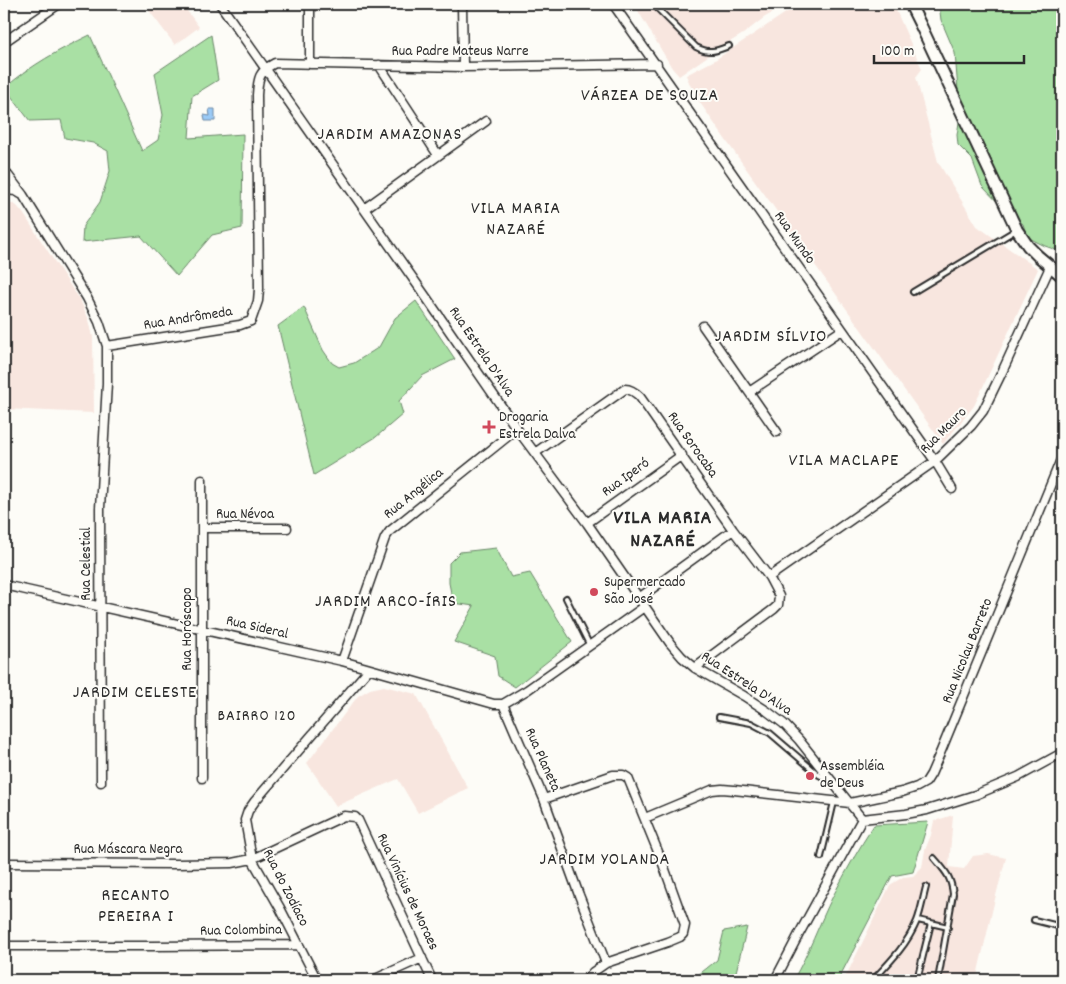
<svg xmlns="http://www.w3.org/2000/svg" width="1066" height="984" viewBox="0 0 1066 984" font-family="Dekko,sans-serif">
	<rect width="100%" height="100%" fill="#fdfcf7"/>
	<filter id="ink" filterUnits="userSpaceOnUse"><feTurbulence type="fractalNoise" baseFrequency=".02" numOctaves="2"/><feDisplacementMap in="SourceGraphic" scale="10" xChannelSelector="R" yChannelSelector="G"/><feConvolveMatrix kernelMatrix="1 2 1 2 8 2 1 2 1" color-interpolation-filters="sRGB"/></filter>
	<g filter="url(#ink)">
		<path fill="#f8e6df" d="M144,4h38l17,23 -24,18z
			M634,4h155l-24,13 -22,17 -25,15 -39,27 -7,-8z
			M799,4h93l3,4 27,61 -6,8 22,85 39,64 61,43 -64,137 -31,38 -218,-305 -31,-45 -8,-19 29,-15z
			M4,203h8l5,3 6,7 58,89 8,18 4,17 1,76 -90,-4z
			M384,686l32,8 52,94 -50,25 -20,-34 -62,27 -29,-43 51,-67 12,-7z
			M953,815l-4,52 15,2 9,-13 15,-2 18,4 -11,41 -19,81h-132l26,-53 20,-42 13,-8 10,-1 9,-9 3,-17 6,-15 3,-14z"/>
		<path fill="#a9e0a4" stroke="#6a8668" d="M939,4h123v248l-17,-6 -18,-9 -4,-13 -14,-10 -27,-28 -10,-27 -14,-14 -1,-10 3,-19 -5,-63 -14,-33z
			M90,35l52,116 16,-11 5,-25 -8,-42 56,-38 7,45 -26,16 -3,42 54,-4 -1,94 -30,7 -35,41 -36,-40 -59,6 1,-16 17,-24 10,-31 -2,-20 -15,-8 -28,-5 -4,-18 -31,1 -25,-33c26,-23 54,-38 85,-53z
			M416,301l39,58 -33,17 -23,25 4,13 -27,23 -62,38 -36,-149 26,-19 19,43 9,13 7,4 15,-4 19,-12 6,-4 16,-29z
			M496,548l15,29 19,-4 42,69 -57,45 -17,-11 -3,-20 -41,-14 20,-36 -21,-3 -4,-20v-20l11,-11z
			M928,822l-15,50 -21,4 -54,104h-45c16,-27 26,-56 40,-84 13,-25 26,-48 41,-71z
			M747,927l-13,53h-42l25,-20 7,-29z"/>
		<path fill="#9acaf6" stroke="#6e8aa5" d="M209,109h6v12h-10l-1,-6 6,1z"/>
		<g fill="none" stroke-linecap="round" stroke-linejoin="round">
			<g stroke="#2b2b2b" stroke-width="8">
				<path id="service" d="M653,4l43,43c14,7 20,4 33,-1
					M913,292l103,-62
					M566,598l24,48
					M719,717l32,6 19,10 49,42 10,5
					M821,857l13,-55
					M934,858c11,13 17,18 19,36l-15,86
					M918,920l30,7
					M1034,920l28,7
					M873,980c17,-18 34,-35 44,-59 4,-10 6,-23 9,-34
					M917,980l14,-57"/>
			</g>
			<g stroke="#2b2b2b" stroke-width="11">
				<path id="minor" d="M220,4l206,293 91,132 70,94 83,120 12,14 13,11 49,28 23,15 17,13 15,16 63,79 44,-5 21,-4 48,-15 43,-18 44,-24
					M462,4l1,63
					M613,4l322,457 17,28
					M4,42l55,-38
					M310,64v-60
					M379,65l59,90
					M4,170l19,25 64,103 12,24 8,24 133,-21 11,-4 7,-20 1,-12 -2,-194c1,-17 2,-24 18,-32l188,4 194,-3
					M4,190l12,1 5,3
					M364,209l122,-88
					M703,326l74,106
					M749,392l93,-62
					M535,453l90,-64c6,0 10,3 15,8l93,133 36,47 10,19 -1,9 -4,4 -79,59
					M587,523l95,-68
					M202,528h85
					M769,577l166,-116 36,-35 12,-15 20,-41 47,-103
					M4,585l338,76 152,43h9
					M639,598l94,-68
					M342,661l43,-123 5,-7 127,-102
					M202,778v-298
					M101,782l-1,-274 7,-125v-37
					M544,799l69,-24h10l5,3 35,86 22,61 -2,9 -3,3 -12,5 -62,21
					M645,818l67,-28 10,-1 12,1 116,13 52,-11 15,-5 9,-5 5,-8 10,-23 121,-294
					M4,863l173,1 55,-1 20,-4 92,-43 11,1 3,3 74,160
					M4,946h147l148,-1
					M317,980l-37,-72 -28,-49 -7,-39 3,-9 7,-10 114,-132
					M373,980l49,-22
					M586,980l7,-8 13,-9 -27,-68 -35,-96 -41,-95 24,-14 117,-83
					M775,980l24,-46 63,-115"/>
			</g>
			<g stroke="#2b2b2b" stroke-width="14">
				<path id="tertiary" d="M910,4l11,22 96,204 11,16 10,10 24,20"/>
			</g>
			<use href="#service" stroke="#fdfcf7" stroke-width="4"/>
			<use href="#minor" stroke="#fdfcf7" stroke-width="8"/>
			<use href="#tertiary" stroke="#fdfcf7" stroke-width="10"/>
		</g>
	</g>
	<g fill="#d1495b" stroke="#fdfcf7" stroke-width="2">
		<path d="M486.5 419.5h5v5h5v5h-5v5h-5v-5h-5v-5h5z"/>
		<circle cx="594" cy="592" r="5"/>
		<circle cx="810" cy="776" r="5"/>
	</g>
	<g text-anchor="middle" dominant-baseline="central" stroke-width="4" stroke-linejoin="round" paint-order="stroke">
		<g font-size="15" fill="#2b2b2b" stroke="#fdfcf7">
			<text x="460" y="52">Rua Padre Mateus Narre</text>
			<text transform="translate(794 238) rotate(55)">Rua Mundo</text>
			<text transform="translate(188 319) rotate(-9)">Rua Andrômeda</text>
			<text transform="translate(481 352) rotate(56)">Rua Estrela D'Alva</text>
			<text transform="translate(944 431) rotate(-45)">Rua Mauro</text>
			<text transform="translate(692 445) rotate(55)">Rua Sorocaba</text>
			<text transform="translate(626 478) rotate(-36)">Rua Iperó</text>
			<text transform="translate(414 494) rotate(-39)">Rua Angélica</text>
			<text x="245" y="515">Rua Névoa</text>
			<text transform="translate(87 564) rotate(-90)">Rua Celestial</text>
			<text transform="translate(257 628) rotate(13)">Rua Sideral</text>
			<text transform="translate(188 629) rotate(-90)">Rua Horóscopo</text>
			<text transform="translate(968 651) rotate(-68)">Rua Nicolau Barreto</text>
			<text transform="translate(746 684) rotate(33)">Rua Estrela D'Alva</text>
			<text transform="translate(542 760) rotate(66)">Rua Planeta</text>
			<text x="128" y="850">Rua Máscara Negra</text>
			<text transform="translate(285 888) rotate(63)">Rua do Zodíaco</text>
			<text transform="translate(407 892) rotate(65)">Rua Vinícius de Moraes</text>
			<text transform="translate(241 931) rotate(-1)">Rua Colombina</text>
		</g>
		<g font-size="15" fill="#2b2b2b" stroke="#fdfcf7" text-anchor="start">
			<text x="499" y="418">Drogaria<tspan x="499" dy="17">Estrela Dalva</tspan></text>
			<text x="604" y="583">Supermercado<tspan x="604" dy="17">São José</tspan></text>
			<text x="820" y="767">Assembléia<tspan x="820" dy="17">de Deus</tspan></text>
		</g>
		<g font-size="16" letter-spacing="1" fill="#2b2b2b" stroke="#fdfcf7">
			<text x="257" y="716">BAIRRO 120</text>
		</g>
		<g font-size="18" letter-spacing="1" fill="#2b2b2b" stroke="#fdfcf7">
			<text x="650" y="96">VÁRZEA DE SOUZA</text>
			<text x="390" y="135">JARDIM AMAZONAS</text>
			<text x="516" y="209">VILA MARIA<tspan x="516" dy="21">NAZARÉ</tspan></text>
			<text x="771" y="337">JARDIM SÍLVIO</text>
			<text x="844" y="461">VILA MACLAPE</text>
			<text x="386" y="602">JARDIM ARCO-ÍRIS</text>
			<text x="135" y="693">JARDIM CELESTE</text>
			<text x="605" y="860">JARDIM YOLANDA</text>
			<text x="136" y="896">RECANTO<tspan x="136" dy="21">PEREIRA I</tspan></text>
		</g>
		<g font-size="20" font-weight="bold" letter-spacing="1" fill="#2b2b2b" stroke="#fdfcf7">
			<text x="663" y="519">VILA MARIA<tspan x="663" dy="23">NAZARÉ</tspan></text>
		</g>
	</g>
	<rect width="1066" height="984" fill="none" stroke="#fdfcf7" stroke-width="20"/>
	<rect x="10" y="10" width="1046" height="964" fill="none" stroke="#2b2b2b" stroke-width="2" filter="url(#ink)"/>
	<path d="M874 55v8h150v-8" fill="none" stroke="#2b2b2b" stroke-width="2.5"/>
	<text x="881" y="55" font-size="15" fill="#2b2b2b" stroke="#fdfcf7" stroke-width="4" paint-order="stroke">100 m</text>
</svg>
